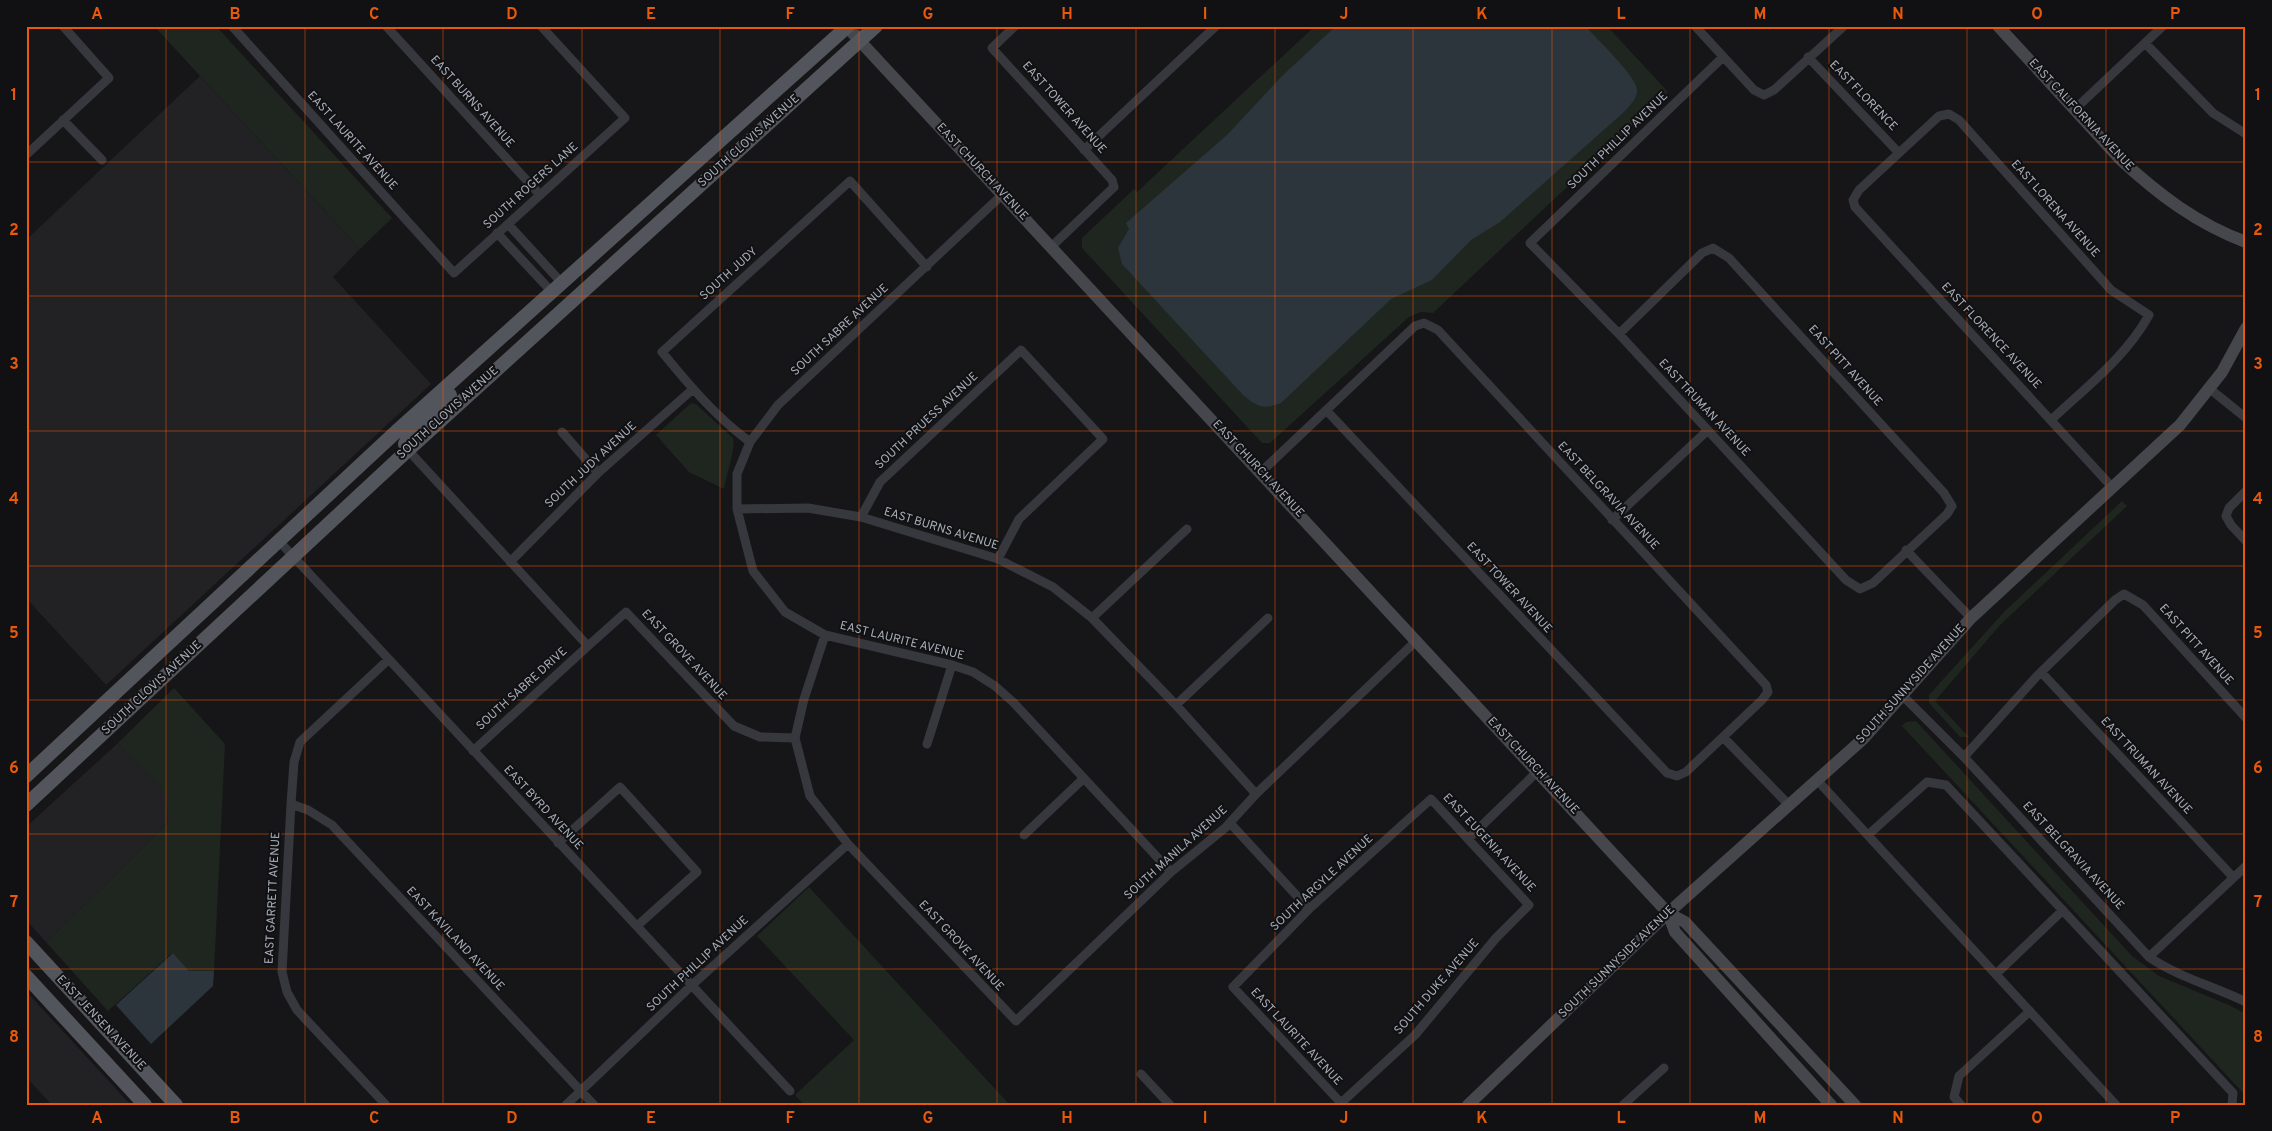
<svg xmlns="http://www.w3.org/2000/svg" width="2272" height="1131" viewBox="0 0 2272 1131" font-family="Overpass,sans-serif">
	<rect width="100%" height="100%" fill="#161618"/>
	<path fill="#222225" d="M200,76l160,173 -27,28 98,107 -325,301 -80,-87v-358z
		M118,743l49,51 1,29 -122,119 -20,-22v-93z
		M26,991l103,112 -3,2h-74l-26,-28z"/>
	<path fill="#1e261f" d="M154,26h62l176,192 -32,31z
		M1315,26h292l61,66 -235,221 -12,-1 -12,5 -139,126h-8l-180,-195v-10l52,-49 3,3z
		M691,403l5,1 37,34c3,10 -7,38 -9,51l-35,-17 -33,-37z
		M2122,501l5,5 -127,119 -65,76 34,36h-9l-31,-34v-8l75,-83z
		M174,688l51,56 -11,227h-25l-17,-18 -64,58 -62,-69 122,-119 -2,-29 -48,-51z
		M1916,721l216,235 27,20 70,29 17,9v82l-344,-370 4,-4z
		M809,887l199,216 -2,2h-202l-9,-10 59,-55 -97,-104z"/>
	<path fill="#2c353c" d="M1336,26h249c11,12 50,49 52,63 1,9 -8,17 -13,23l-124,110 -29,18 -39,40 -41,19 -110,104c-18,7 -22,4 -37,-7l-122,-132 -4,-16 11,-19 -3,-6 101,-88 55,-59z
		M173,953l16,18h25l-1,15 -62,58 -35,-39z"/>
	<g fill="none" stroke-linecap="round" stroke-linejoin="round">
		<path stroke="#37383d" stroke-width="9" d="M232,26l222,247 171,-155 -84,-92
			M386,26l154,169
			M1015,26l-23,22 120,132 2,7 -63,60
			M1695,26l59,64 10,5 10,-5 70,-64
			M2145,43l68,70 33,21
			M1808,57l91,96
			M2075,109l88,-83
			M63,120l39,40
			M1084,150l132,-124
			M26,155l83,-77 -46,-52
			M1003,194l-225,211 -28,37 -13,32v35l16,62 32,41 40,23 127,30 21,7 22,14 18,16 158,170
			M508,224l53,58
			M497,233l54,58
			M1619,334l83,-81 11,-5 16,10 215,235 8,13 -5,8 -74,69 -13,6 -14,-9 -227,-246 -89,-91 193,-186
			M2210,389l36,29
			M2051,420c34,-32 75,-63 98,-105l-38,-25 -152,-170 -10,-6 -10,2 -80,74 -6,10 2,7 257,280
			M562,432l36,41
			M750,442c-34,-25 -61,-57 -88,-90l188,-171 77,86
			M408,450l180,196 38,-34 108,114 26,11 35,1
			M1261,472l154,-146 9,-3 14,7 328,355 2,7 -6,8 -76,72 -9,4 -10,-3 -341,-363
			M2246,491l-17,17 -3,8 5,9 15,16
			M737,509l71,-1 53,9 137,42 55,28 39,31 84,87 80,89
			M861,517l19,-35 141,-132 82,89 -84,80 -21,40
			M1612,520l96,-90
			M278,540l512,551
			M1906,550l65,68
			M510,562l88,-89 95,-84
			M1092,618l95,-89
			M825,635l-21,64 -9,39 15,58 38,48 168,177 155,-149 54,-44 31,-34 161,-154
			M2041,672l192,205
			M1903,696l61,61 185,200c29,20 64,29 97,45
			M1176,705l92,-87
			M1723,737l66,68
			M927,744l25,-79
			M473,751l115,-105
			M1964,757l72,-80 79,-77 9,-6 19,11 103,113
			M1817,780l299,325
			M291,804l17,6 24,15 262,280
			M1230,823l79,86
			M1024,835l60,-57
			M1868,835l59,-53 19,3 287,308 -1,12
			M1468,839l70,-68
			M558,843l62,-56 77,85 -60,54
			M2149,957l97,-91
			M1996,974l67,-64
			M1141,1074l29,31
			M386,1105l-89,-95 -10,-18 -5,-20 9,-168 3,-42 6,-20 88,-82
			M566,1105l125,-119 157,-142
			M1340,1105l1,-2 74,-68 81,-97 33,-33 -98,-106 -122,110 -76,78 108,116
			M1623,1105l41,-37
			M1961,1105l-7,-8 5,-21 71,-65"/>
		<path stroke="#45474d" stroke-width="12" d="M846,26l822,887 17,9 170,183
			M1998,26l122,133c38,35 77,65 126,83
			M1668,913l7,19 156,173
			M1468,1105l200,-192 195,-174 108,-121 209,-193 42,-53 24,-44"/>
		<path stroke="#53555c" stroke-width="14" d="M408,450l-3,-6 4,-9 41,-40
			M26,776l372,-346 450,-404
			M26,805l382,-355 468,-424
			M26,942l150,163
			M26,976l119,129"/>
	</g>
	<path fill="none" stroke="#e8590c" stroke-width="1" stroke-opacity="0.55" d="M166,26v1079M305,26v1079M443,26v1079M582,26v1079M720,26v1079M859,26v1079M997,26v1079M1136,26v1079M1275,26v1079M1413,26v1079M1552,26v1079M1690,26v1079M1829,26v1079M1967,26v1079M2106,26v1079M26,162h2220M26,296h2220M26,431h2220M26,566h2220M26,700h2220M26,834h2220M26,969h2220"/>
	<g text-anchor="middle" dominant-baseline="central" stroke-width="4" stroke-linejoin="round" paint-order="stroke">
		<g font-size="12" fill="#a8adb8" stroke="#111113">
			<text transform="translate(1863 96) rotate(46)">EAST FLORENCE</text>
			<text transform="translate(472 102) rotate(48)">EAST BURNS AVENUE</text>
			<text transform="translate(1064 108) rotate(48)">EAST TOWER AVENUE</text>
			<text transform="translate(2081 115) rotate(47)">EAST CALIFORNIA AVENUE</text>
			<text transform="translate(352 141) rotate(48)">EAST LAURITE AVENUE</text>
			<text transform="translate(749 141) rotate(-42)">SOUTH CLOVIS AVENUE</text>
			<text transform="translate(1618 141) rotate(-44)">SOUTH PHILLIP AVENUE</text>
			<text transform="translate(982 172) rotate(47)">EAST CHURCH AVENUE</text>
			<text transform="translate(531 186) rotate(-42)">SOUTH ROGERS LANE</text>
			<text transform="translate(2055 209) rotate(48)">EAST LORENA AVENUE</text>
			<text transform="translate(729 274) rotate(-42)">SOUTH JUDY</text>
			<text transform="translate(840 330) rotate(-43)">SOUTH SABRE AVENUE</text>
			<text transform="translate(1991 336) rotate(47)">EAST FLORENCE AVENUE</text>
			<text transform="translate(1845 366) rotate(48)">EAST PITT AVENUE</text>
			<text transform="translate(1704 408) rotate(47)">EAST TRUMAN AVENUE</text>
			<text transform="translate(448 413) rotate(-42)">SOUTH CLOVIS AVENUE</text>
			<text transform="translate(927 421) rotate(-43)">SOUTH PRUESS AVENUE</text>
			<text transform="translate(591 465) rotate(-43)">SOUTH JUDY AVENUE</text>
			<text transform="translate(1258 469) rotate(47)">EAST CHURCH AVENUE</text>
			<text transform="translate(1608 496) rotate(47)">EAST BELGRAVIA AVENUE</text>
			<text transform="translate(941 529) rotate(17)">EAST BURNS AVENUE</text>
			<text transform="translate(1509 588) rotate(47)">EAST TOWER AVENUE</text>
			<text transform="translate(902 641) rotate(14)">EAST LAURITE AVENUE</text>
			<text transform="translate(2196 645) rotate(48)">EAST PITT AVENUE</text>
			<text transform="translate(684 655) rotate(47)">EAST GROVE AVENUE</text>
			<text transform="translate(1911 684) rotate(-48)">SOUTH SUNNYSIDE AVENUE</text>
			<text transform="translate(152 688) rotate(-43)">SOUTH CLOVIS AVENUE</text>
			<text transform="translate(522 689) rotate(-42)">SOUTH SABRE DRIVE</text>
			<text transform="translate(1533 766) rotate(47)">EAST CHURCH AVENUE</text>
			<text transform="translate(2146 766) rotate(47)">EAST TRUMAN AVENUE</text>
			<text transform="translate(543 808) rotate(47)">EAST BYRD AVENUE</text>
			<text transform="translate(1489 843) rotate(47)">EAST EUGENIA AVENUE</text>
			<text transform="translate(1176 853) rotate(-42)">SOUTH MANILA AVENUE</text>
			<text transform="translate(2073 856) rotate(47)">EAST BELGRAVIA AVENUE</text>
			<text transform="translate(1322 883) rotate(-43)">SOUTH ARGYLE AVENUE</text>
			<text transform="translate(273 898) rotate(-87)">EAST GARRETT AVENUE</text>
			<text transform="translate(455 939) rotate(47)">EAST KAVILAND AVENUE</text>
			<text transform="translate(961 946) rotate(47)">EAST GROVE AVENUE</text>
			<text transform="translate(1617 962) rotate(-44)">SOUTH SUNNYSIDE AVENUE</text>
			<text transform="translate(698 964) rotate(-43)">SOUTH PHILLIP AVENUE</text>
			<text transform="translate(1437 987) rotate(-49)">SOUTH DUKE AVENUE</text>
			<text transform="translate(101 1023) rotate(47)">EAST JENSEN AVENUE</text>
			<text transform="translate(1296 1037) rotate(47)">EAST LAURITE AVENUE</text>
		</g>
	</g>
	<rect width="2272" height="1131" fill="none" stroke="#111113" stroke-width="55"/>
	<rect x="28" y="28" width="2216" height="1076" fill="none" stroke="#e8590c" stroke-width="2"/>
	<g font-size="16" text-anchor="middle" font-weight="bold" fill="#e8590c">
		<text x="97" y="19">A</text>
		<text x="235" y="19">B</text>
		<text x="374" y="19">C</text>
		<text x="512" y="19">D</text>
		<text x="651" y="19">E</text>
		<text x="790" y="19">F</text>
		<text x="928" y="19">G</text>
		<text x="1067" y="19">H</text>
		<text x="1205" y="19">I</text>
		<text x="1344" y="19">J</text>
		<text x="1482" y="19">K</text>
		<text x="1621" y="19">L</text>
		<text x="1760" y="19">M</text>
		<text x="1898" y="19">N</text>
		<text x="2037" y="19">O</text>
		<text x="2175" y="19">P</text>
		<text x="14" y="100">1</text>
		<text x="2258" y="100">1</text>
		<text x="14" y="235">2</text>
		<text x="2258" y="235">2</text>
		<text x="14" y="369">3</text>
		<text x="2258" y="369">3</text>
		<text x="14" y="504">4</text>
		<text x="2258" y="504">4</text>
		<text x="14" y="638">5</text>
		<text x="2258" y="638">5</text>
		<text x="14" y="773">6</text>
		<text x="2258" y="773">6</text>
		<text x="14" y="907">7</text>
		<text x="2258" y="907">7</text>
		<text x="14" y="1042">8</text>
		<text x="2258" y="1042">8</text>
		<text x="97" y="1123">A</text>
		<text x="235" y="1123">B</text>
		<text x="374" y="1123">C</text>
		<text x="512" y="1123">D</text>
		<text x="651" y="1123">E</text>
		<text x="790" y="1123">F</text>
		<text x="928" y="1123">G</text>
		<text x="1067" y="1123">H</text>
		<text x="1205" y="1123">I</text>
		<text x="1344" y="1123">J</text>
		<text x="1482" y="1123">K</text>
		<text x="1621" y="1123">L</text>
		<text x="1760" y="1123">M</text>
		<text x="1898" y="1123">N</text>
		<text x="2037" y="1123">O</text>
		<text x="2175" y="1123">P</text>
	</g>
</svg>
